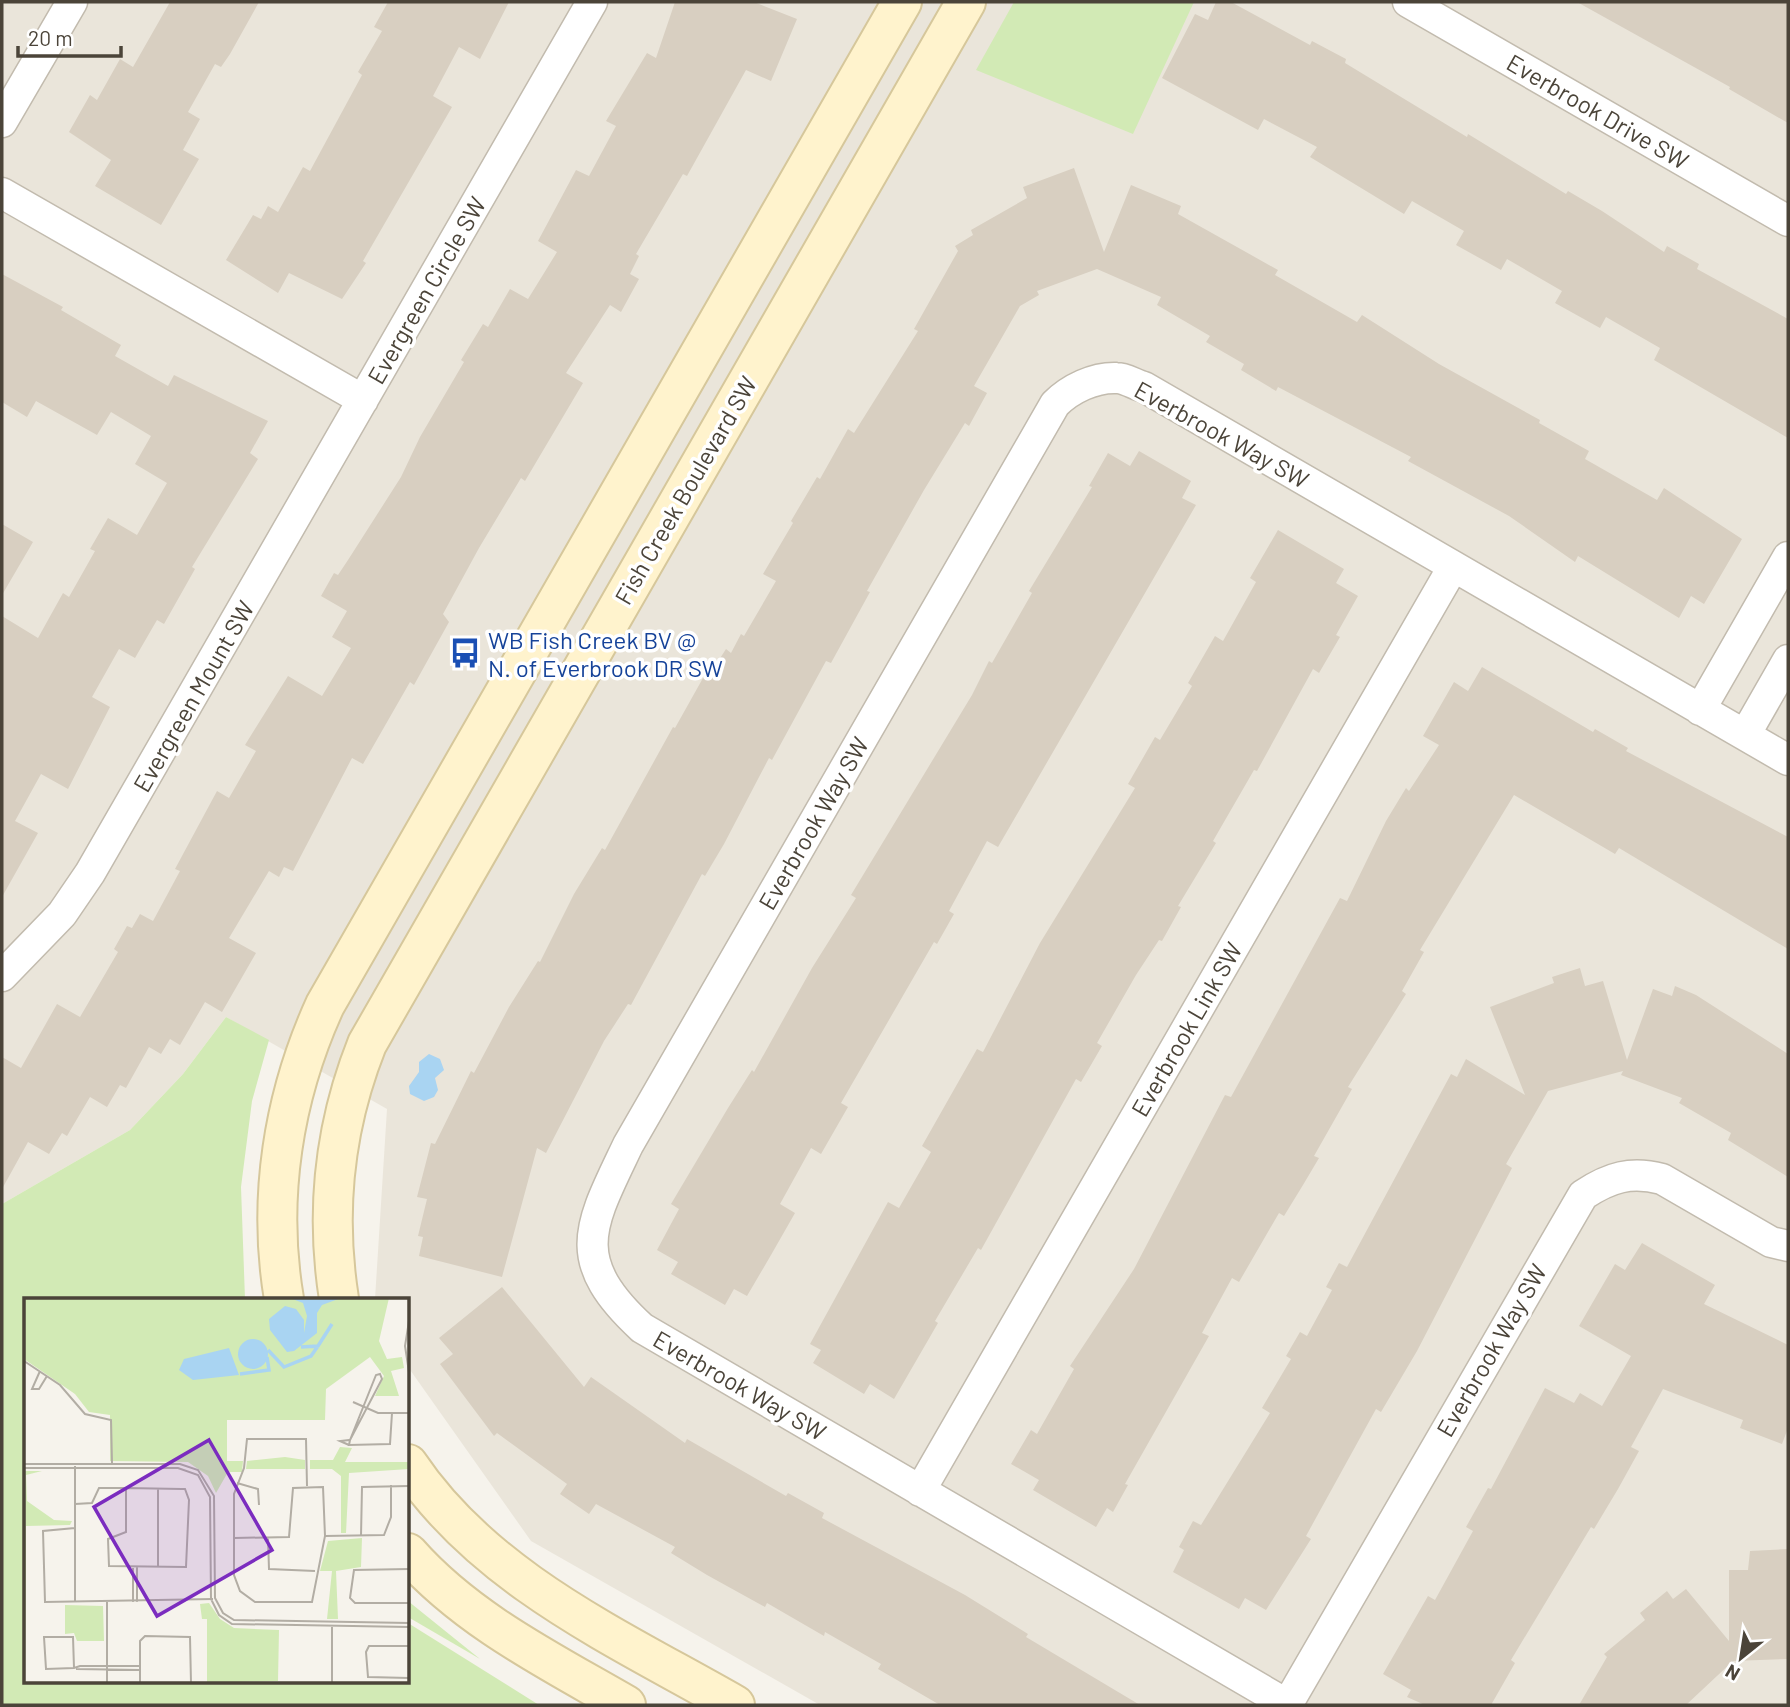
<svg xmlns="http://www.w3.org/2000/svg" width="1790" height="1707" viewBox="0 0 1790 1707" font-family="Barlow,sans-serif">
	<rect width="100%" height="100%" fill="#f6f3ec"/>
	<path fill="#eae5da" d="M2,2h1786v1703h-968l-289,-164 -123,-174v-68h-33l12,-190 -161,-92 -43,57 -53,56 -128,74z"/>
	<path fill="#d2eab5" d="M1014,2h180l-61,132 -157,-64z
		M226,1017l43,23 -17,61 -11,86 4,112h-219v382h382v-58l131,82h-537v-501l128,-74 53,-56z
		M408,1601l72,58 -72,-42z"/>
	<path fill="#a9d4f2" d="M429,1054l11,5 4,11 -9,8 3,12 -4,7 -10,4 -14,-7 -1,-8 10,-14v-10z"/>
	<path fill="#d8cfc1" d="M170,2h89l-29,52 -9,13 -6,-3 -27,48 12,7 -17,31 16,9 -38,66 -66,-39 16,-26 -42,-28 21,-37 7,5 23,-41 13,8z
		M388,2h121l-29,57 -21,-12 -26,49 19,11 -89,154 3,2 -24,36 -53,-26 -11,20 -52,-33 27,-45 8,4 7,-13 10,6 25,-45 7,4 52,-96 -4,-3 24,-41 -8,-4z
		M675,2h79l43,17 -26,62 -25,-11 -59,106 -4,-2 -47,80 3,2 -9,18 9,5 -18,33 -11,-7 -44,68 17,10 -58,98 -4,-3 -42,70 -36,66 6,8 -35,63 -4,-3 -47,82 -11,-6 -59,113 -9,-4 -5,10 -10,-6 -40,67 27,15 -34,59 -17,-10 -25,43 -10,-6 -9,15 -12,-7 -23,41 -6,-3 -13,22 -17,-10 -23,39 -5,-3 -13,21 -21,-12 -26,47v-132l19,11 36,-64 23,13 38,-65 -4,-3 13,-23 5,2 8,-14 13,7 27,-50 -5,-2 42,-78 12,7 27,-47 -11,-6 43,-69 34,20 29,-48 -19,-11 15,-26 -26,-15 13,-23 4,2 10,-15 53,-83 19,-40 44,-75 -3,-2 22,-36 5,3 22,-38 18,10 29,-47 -19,-11 38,-71 13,6 27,-50 -10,-5 41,-68 9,5z
		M1216,2h15l79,43 2,-4 34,18 -1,4 122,74 1,-3 98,60 2,-3 34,20 62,41 3,-6 32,18 -2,5 91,50v119l-134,-78 6,-12 -54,-31 -6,11 -45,-25 7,-12 -55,-32 -6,11 -45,-25 8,-14 -52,-30 -8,13 -94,-57 7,-10 -53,-28 -6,11 -96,-52 33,-64 13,6z
		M1577,2h211v121l-59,-34 1,-2z
		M1074,168l30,84 27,-67 50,21 -3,8 100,56 -3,5 82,47 5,-7 77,49 101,56 -1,3 50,28 -4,8 72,41 7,-12 78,51 -38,65 -13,-8 -12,22 -101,-62 -3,6 -66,-46 -101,-55 3,-4 -133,-70 -2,4 -35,-21 3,-6 -38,-22 4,-6 -53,-31 4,-8 -64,-28 -60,22 2,4 -19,11 -46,80 13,7 -18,33 -4,-3 -41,67 -57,101 3,1 -39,71 -5,-2 -54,99 -3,-2 -45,86 -19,32 -3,-2 -71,131 -3,-1 -24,37 -58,112 -9,-5 -35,129 -83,-21 4,-19 -5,-1 9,-37 -10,-2 14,-54 4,1 36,-73 3,2 35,-66 29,-46 2,1 34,-68 28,-46 3,2 68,-123 2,1 28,-50 3,2 20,-31 5,4 10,-19 3,2 32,-55 -13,-7 30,-51 -2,-2 26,-44 3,2 28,-50 6,4 64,-102 -4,-2 44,-78 -3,-5 18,-11 -2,-5 56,-32 -4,-11z
		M2,274l61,33 -2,3 60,35 -6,11 53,30 6,-11 94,46 -18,32 8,6 -66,108 3,2 -31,55 -7,-4 -22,38 -16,-9 -27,48 18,10 -42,82 -27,-15 -26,47 23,12 -36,64v-281l36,22 25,-45 6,4 26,-46 -5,-2 18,-31 29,17 30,-52 -32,-19 16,-28 -40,-24 -14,23 -61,-34 -9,16 -25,-15z
		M1139,451l52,30 -9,17 14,7 -198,342 -11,-6 -38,70 5,3 -17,30 -3,-2 -93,161 7,4 -27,47 -10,-6 -31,56 15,9 -24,42 -24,41 -13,-7 -9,16 -54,-31 7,-12 -21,-12 22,-41 -8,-5 57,-96 24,-38 2,2 58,-104 44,-70 -5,-3 121,-200 17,-34 3,2 40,-70 -3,-2 63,-104 -3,-1 19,-33 22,13z
		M2,524l31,18 -31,53z
		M1278,530l66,39 -8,14 22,13 -22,39 4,2 -21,36 -6,-4 -56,102 -3,-1 -41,71 3,2 -38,63 3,1 -19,34 -3,-1 -23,35 -39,68 5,3 -21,36 -5,-3 -95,171 -3,-2 -43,73 3,2 -44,76 -24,-15 -6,10 -51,-31 8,-13 -11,-6 78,-142 11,6 32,-56 -9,-6 55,-97 6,3 57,-109 95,-155 -7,-4 27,-47 5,3 32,-54 -4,-3 27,-47 8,5 33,-59 -6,-4z
		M1482,667l111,65 2,-3 33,19 -2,3 162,86v112l-169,-101 -4,6 -101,-59 -94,155 4,2 -22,39 4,3 -58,93 4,2 -38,67 5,2 -16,27 -19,31 -5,-3 -40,69 -7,-4 -30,55 7,3 -84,148 3,1 -15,27 -6,-4 -11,19 -63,-37 6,-10 -28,-16 20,-34 6,4 37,-65 -4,-3 64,-97 91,-174 6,2 109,-199 7,3 39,-80 20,-33 3,3 30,-46 -16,-9 31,-54 14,9z
		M1580,968l5,18 18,-5 24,79 26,-71 19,7 3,-10 21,9 92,59v123l-60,-37 3,-7 -52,-30 3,-5 -61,-23 2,-4 -75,20 -42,73 6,4 -95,183 -36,61 -5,-3 -70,127 5,3 -45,71 -21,-12 -6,11 -66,-37 11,-22 -5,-3 14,-26 8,4 69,-112 -8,-5 29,-49 -5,-3 14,-24 7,4 25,-46 -6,-3 13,-24 8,4 104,-193 6,3 9,-18 59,36 -35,-88 64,-24 -2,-6z
		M1642,1243l73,42 -11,19 84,41v83l-6,16 -42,-16 3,-8 -80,-31 -32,58 8,4 -21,38 -24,40 -3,-2 -80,133 4,3 -24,42h-66l-18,-8 4,-7 -28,-16 45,-78 7,4 38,-69 -7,-4 22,-39 3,1 54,-101 29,15 6,-10 22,13 29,-50 -52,-30 36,-62 10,6z
		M502,1287l82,100 7,-10 94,66 2,-4 99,57 2,-3 36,20 -2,5 143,77 63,39 -2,3 114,68h-200l-62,-36 3,-5 -56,-32 -1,4 -57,-33 -2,4 -58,-32 -36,-22 4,-6 -79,-43 -7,10 -29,-20 7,-10 -70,-51 -3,3 -54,-72 13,-10 -14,-16z
		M1788,1549v110l-55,2 -47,44h-107l28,-48 -3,-3 41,-34 -5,-7 27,-22 6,8 13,-10 43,52v-71h19l2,-19z"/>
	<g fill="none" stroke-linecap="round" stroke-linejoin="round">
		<g stroke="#c2bbae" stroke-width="33">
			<path id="minor" d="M1408,2l380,219
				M2,122l70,-120
				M2,193l361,207
				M1700,710l88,-153
				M1745,735l43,-75
				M2,976l60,-62 28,-41 502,-871
				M920,1491l533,-924
				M1287,1705l296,-510c27,-18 48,-24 79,-16l109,63 17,4
				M1288,1705l-646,-377c-75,-69 -52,-103 -14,-183l427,-741c15,-15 39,-27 62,-26 8,0 19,7 27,9l644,373"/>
		</g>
		<g stroke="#d6c79b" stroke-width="42">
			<path id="secondary" d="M284,1299c-17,-100 -1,-202 41,-294l577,-1003
				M339,1299c-14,-88 -5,-172 28,-255l599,-1042
				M408,1464c77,115 210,174 327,241
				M408,1553c59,67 142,108 218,152"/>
		</g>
		<use href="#minor" stroke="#fff" stroke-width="30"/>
		<use href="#secondary" stroke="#fff3cd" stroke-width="38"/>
	</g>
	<defs>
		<g id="bus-bare" transform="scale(2.415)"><path d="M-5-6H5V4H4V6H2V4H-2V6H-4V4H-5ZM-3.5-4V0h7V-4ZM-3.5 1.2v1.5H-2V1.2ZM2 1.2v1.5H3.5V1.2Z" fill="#1a4fb4" stroke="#fff" stroke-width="2.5" paint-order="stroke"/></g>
	</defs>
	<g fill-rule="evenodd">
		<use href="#bus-bare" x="465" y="653"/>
	</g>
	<g text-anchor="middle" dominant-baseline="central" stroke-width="7" stroke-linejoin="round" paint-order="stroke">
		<g font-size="24" fill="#4b4439" stroke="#fff">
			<text transform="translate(1598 111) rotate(30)">Everbrook Drive SW</text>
			<text transform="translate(426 290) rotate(-60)">Evergreen Circle SW</text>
			<text transform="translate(1222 434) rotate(29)">Everbrook Way SW</text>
			<text transform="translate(685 490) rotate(-60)">Fish Creek Boulevard SW</text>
			<text transform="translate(193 696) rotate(-60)">Evergreen Mount SW</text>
			<text transform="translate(813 823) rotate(-60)">Everbrook Way SW</text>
			<text transform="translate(1186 1029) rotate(-60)">Everbrook Link SW</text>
			<text transform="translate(1491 1350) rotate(-60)">Everbrook Way SW</text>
			<text transform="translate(740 1385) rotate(30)">Everbrook Way SW</text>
		</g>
		<g font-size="24" fill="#164399" stroke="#fff" text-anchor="start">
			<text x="488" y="639">WB Fish Creek BV @<tspan x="488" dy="28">N. of Everbrook DR SW</tspan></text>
		</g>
	</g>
	<g transform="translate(24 1298)">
		<rect width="385" height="385" fill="#f6f3ec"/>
		<path d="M0,0h365l-10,43 8,18 15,-2 2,11 -13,3 8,25h-24l9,-20 -14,-19 -44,32 -1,31h-98v41h16l-1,11h-14l-12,21 -8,-17 -20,-14 -78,-1v-46l-21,-3 -14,-18 -51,-35zM316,149l12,1 -7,14h64v7l-60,4 -3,60h-5v-57l-9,-7h-22v-9h23zM261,159l20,3v9h-59l1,-8zM0,173h18l-16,4 1,26 27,19 18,1 -2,4 -44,1v157zM338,240l-1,29 -25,4 2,48h-11l5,-48h-12l8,-30zM185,305l11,16 14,9 45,2 -1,51 -71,2v-64h-5l-2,-15zM41,307l38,1 1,35h-27l-3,-8 -9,1z" fill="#d2eab5"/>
		<path d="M266,0h51l-19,7 -5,8v20l-23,18 -7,1 -17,-22 -1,-11 16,-13 11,3 8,11v13l3,-17 -4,-13zM214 56a15 15 0 1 1 30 0a15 15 0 1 1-30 0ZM205,50l10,27 -46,5 -14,-10 5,-11z" fill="#a9d4f2"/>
		<path fill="none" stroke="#a9d4f2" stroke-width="3.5" d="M277,49l17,-1 14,-22M244,52l16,17 27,-11 7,-10M216,76l29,-4 -2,-13"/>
		<path fill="none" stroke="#b2ada4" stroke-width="2" d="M385,23l-4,25 4,26M0,63l36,24 25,29 26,6 1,43M16,73l-8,18h7l8,-13M356,76l2,5 -32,61 26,-65zM329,104l25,11h31M325,147l-9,-4 10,-1 -1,5 41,-1 2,-31M0,166h156l18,6 16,26 1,102 8,15 11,7 175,3M51,168v136M0,170h154l20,7 12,22 1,102 8,16 13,9 177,3M213,185l21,6 1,16M134,190v79M51,206l17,-1 7,-15h27l56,1h3l4,11 -3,67 -77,-1 -1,-27 18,-7v-44M51,230l-32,3 2,71 168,-3M301,238l59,-1 7,-18v-32M337,238l1,-49 47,-1M210,240l55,-1 4,-49 30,-1 2,49 -13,66h-57l-15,-11 -6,-16v-81l10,-26 3,-29h59l1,47M244,240l1,31 46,2M385,271l-55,1 -4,28 5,5h54M83,304v81M109,304v-34M113,304v-35M385,348h-40l-3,6 2,25 41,1M50,370l-1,-31h-29l2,32 28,-1 6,-2h60M52,371l64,1M116,385v-42l5,-5 45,1 1,46M308,385v-58"/>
		<path fill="#7b2cbf" fill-opacity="0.15" stroke="#7b2cbf" stroke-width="3.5" d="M185,142l63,110 -115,66 -63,-109z"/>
		<rect width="385" height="385" fill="none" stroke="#4b4439" stroke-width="3.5"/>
	</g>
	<rect width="1790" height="1707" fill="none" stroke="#4b4439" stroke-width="7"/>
	<g transform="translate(1741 1658) rotate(210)" stroke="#ffffff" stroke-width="5" paint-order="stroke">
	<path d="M0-5L12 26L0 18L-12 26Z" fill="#4b4439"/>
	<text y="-10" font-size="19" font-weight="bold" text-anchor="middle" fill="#4b4439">N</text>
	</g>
	<path d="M18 46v10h103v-10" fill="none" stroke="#4b4439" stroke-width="3.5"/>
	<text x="28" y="46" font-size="21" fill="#4b4439" stroke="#ffffff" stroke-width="5" paint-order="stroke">20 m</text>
</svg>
